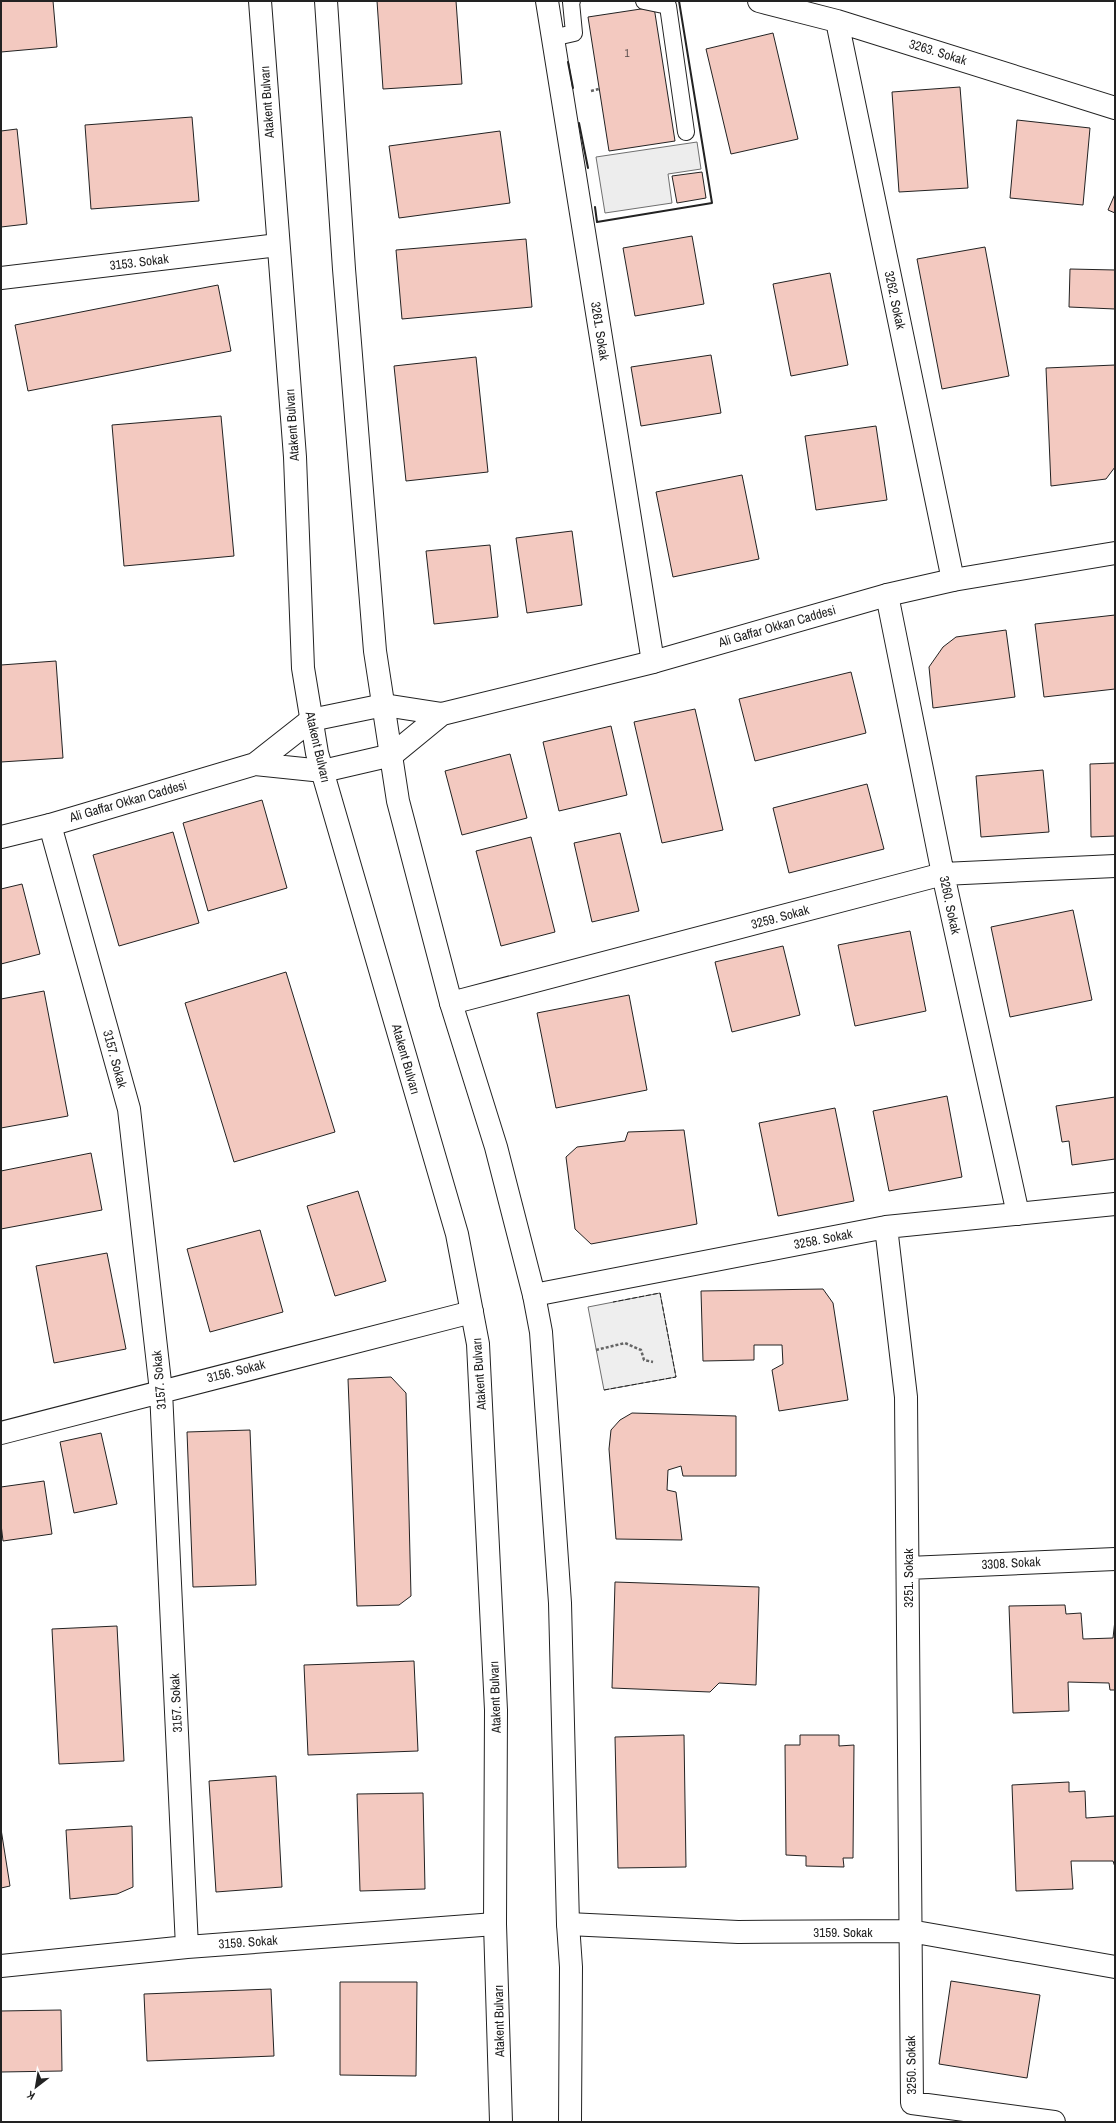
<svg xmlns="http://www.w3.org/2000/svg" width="1116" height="2123" viewBox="0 0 1116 2123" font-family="'Archivo Narrow',sans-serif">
	<rect width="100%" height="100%" fill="#fff"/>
	<path fill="#eee" stroke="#6f6f6f" d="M660,1293l16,84 -72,13 -16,-83z"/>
	<path fill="#ededed" stroke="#6f6f6f" d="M697,142l4,27 -33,5 4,29 -67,10 -9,-56z"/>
	<path fill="#f3c9c0" stroke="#222" d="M1,1h52l4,46 -56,5z
		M377,1h79l6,83 -79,5z
		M654,7l21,134 -66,10 -21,-134z
		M773,33l25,106 -67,15 -25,-105z
		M960,87l8,101 -69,4 -7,-100z
		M192,117l7,84 -108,8 -6,-84z
		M1017,120l73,8 -7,77 -73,-7z
		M17,129l10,95 -26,3v-96z
		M500,131l10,72 -111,15 -10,-72z
		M702,172l4,26 -29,5 -5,-27z
		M1115,194v19l-7,-3z
		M692,236l12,68 -69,12 -12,-68z
		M526,239l6,68 -130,12 -6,-69z
		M985,247l24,129 -67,13 -25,-130z
		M1070,269l45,1v39l-46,-2z
		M830,273l18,92 -57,11 -18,-92z
		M218,285l13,66 -203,40 -13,-66z
		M711,355l10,58 -80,13 -10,-59z
		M476,357l12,115 -82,9 -12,-115z
		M1115,365v102l-9,12 -55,7 -5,-118z
		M221,416l13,140 -110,10 -12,-141z
		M876,426l11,74 -71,10 -11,-74z
		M742,475l17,84 -86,18 -17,-85z
		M572,531l10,74 -55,8 -11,-75z
		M490,545l8,72 -64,7 -8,-73z
		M1115,615v74l-71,8 -9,-73z
		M1006,630l9,67 -82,11 -4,-41 14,-20 13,-10z
		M56,661l7,97 -62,4v-97z
		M851,672l15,61 -111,28 -16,-62z
		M695,709l28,121 -61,13 -28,-121z
		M611,726l16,69 -68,16 -16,-69z
		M510,754l17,64 -65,17 -17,-64z
		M1115,763v73l-24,1 -1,-73z
		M1043,770l6,62 -68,5 -5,-61z
		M867,784l17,65 -95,24 -16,-65z
		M262,800l25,88 -79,23 -25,-88z
		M173,832l26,91 -80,23 -26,-91z
		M620,833l19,78 -47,11 -18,-79z
		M531,837l24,95 -54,14 -25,-95z
		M22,884l18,70 -39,10v-75z
		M1073,910l19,90 -82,17 -19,-90z
		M910,931l16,80 -71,15 -17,-81z
		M783,946l17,69 -68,17 -17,-70z
		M286,972l49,160 -101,30 -49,-159z
		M44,991l24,125 -67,12v-129z
		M629,995l18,95 -91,18 -19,-95z
		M947,1096l15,81 -73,14 -16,-80z
		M1115,1097v62l-43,6 -3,-24 -7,1 -6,-36z
		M835,1108l19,93 -76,15 -19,-93z
		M684,1130l13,94 -106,20 -16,-15 -9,-72 11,-10 48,-6 3,-9z
		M91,1153l11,57 -101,19v-58z
		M358,1191l28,90 -51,15 -28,-90z
		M260,1230l23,82 -73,20 -23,-83z
		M107,1253l19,96 -72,14 -18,-97z
		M823,1289l10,14 15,97 -69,11 -7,-41 11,-6 -1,-19h-28v15l-51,1 -2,-70z
		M391,1377l15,16 5,203 -12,9 -42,1 -9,-227z
		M632,1413l104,3v60h-53l-2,-10 -13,4 -1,20 9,2 6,48 -66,-1 -7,-90 2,-19 9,-10z
		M250,1430l6,155 -63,2 -6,-155z
		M101,1433l16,71 -43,9 -14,-71z
		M44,1481l8,53 -49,7 -2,-17v-37z
		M615,1582l144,5 -3,98 -37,-2 -9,9 -98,-4z
		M1065,1605l1,9 15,-1 2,26 30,-1 2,-18v70h-5l-1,-7 -41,-1 1,29 -56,2 -4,-107z
		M117,1626l7,135 -65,3 -7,-135z
		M414,1661l4,90 -110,4 -4,-90z
		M684,1735l2,132 -68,1 -3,-131z
		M800,1735h39v11l15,-1 -1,113h-10l1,9 -38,-1v-10l-20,-1 -1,-110h15z
		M276,1776l6,111 -66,5 -7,-111z
		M1069,1782v10l16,-1 1,27 29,-2v51l-2,-6h-42l2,28 -57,2 -4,-106z
		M423,1793l2,96 -65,2 -3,-97z
		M132,1826l1,61 -16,7 -47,5 -4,-69z
		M1,1829l9,57 -9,2z
		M951,1981l89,14 -13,83 -88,-14z
		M340,1982h77l-1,94 -76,-1z
		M271,1989l3,67 -127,5 -3,-67z
		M61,2010l1,61 -61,1v-61z"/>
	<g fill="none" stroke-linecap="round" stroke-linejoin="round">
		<g stroke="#222" stroke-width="18">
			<path id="service" d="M644,1l24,5 18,126
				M552,38l22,-5 -3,-31 1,-1"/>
		</g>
		<g stroke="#222" stroke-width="24">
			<path id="minor" d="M547,1l106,661
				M759,1l78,20 278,87
				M837,21l116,559
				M1,278l277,-33
				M887,595l56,279 75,340
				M50,825l79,284 32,282 26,556
				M451,1003l492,-129 172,-8
				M886,1227l20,170 6,706 142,19
				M534,1295l352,-68 229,-23
				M1,1433l471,-121
				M908,1568l207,-9
				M568,1924l170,8 172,-1 205,36
				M1,1966l186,-19 308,-23"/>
		</g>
		<g stroke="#222" stroke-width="24">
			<path id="tertiary" d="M255,764l68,7 69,-16 50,-41
				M1,837l49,-12 205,-61 56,-44 73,-15 58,9 211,-52 234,-67 66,-15 162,-27"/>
		</g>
		<g stroke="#222" stroke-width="24">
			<path id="secondary" d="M260,1l35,456 8,211 14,85 140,481 21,110 18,366 -1,214 6,198
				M326,1l18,268 31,382 23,150 53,202 45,144 38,148 7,37 19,271 8,321 3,43 -1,155"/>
		</g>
		<path stroke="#646464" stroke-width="2.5" stroke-dasharray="3 2" stroke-linecap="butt" d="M591,91l8,-2
			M596,1350l29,-7 16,7 3,10 9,2"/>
		<use href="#service" stroke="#fff" stroke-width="16"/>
		<use href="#minor" stroke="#fff" stroke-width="22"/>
		<use href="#tertiary" stroke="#fff" stroke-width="22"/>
		<use href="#secondary" stroke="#fff" stroke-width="22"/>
		<path stroke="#222" stroke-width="1" stroke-dasharray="5 2" stroke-linecap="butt" d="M604,1390l72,-13 -16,-84 -47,9"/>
		<path stroke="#222" stroke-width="2" d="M568,62l5,26
			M579,123l9,45
			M595,207l2,15 115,-19 -33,-202"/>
	</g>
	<g text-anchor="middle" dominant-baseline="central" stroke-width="3" stroke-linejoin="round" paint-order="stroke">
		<g font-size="11" fill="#564c4a">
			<text x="627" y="53">1</text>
		</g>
		<g font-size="13" fill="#222" stroke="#fff">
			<text transform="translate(938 52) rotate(17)">3263. Sokak</text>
			<text transform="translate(267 102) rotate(-94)">Atakent Bulvarı</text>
			<text transform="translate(139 262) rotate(-7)">3153. Sokak</text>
			<text transform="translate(895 300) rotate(78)">3262. Sokak</text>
			<text transform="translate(600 331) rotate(81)">3261. Sokak</text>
			<text transform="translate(292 425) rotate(-94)">Atakent Bulvarı</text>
			<text transform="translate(777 626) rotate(-16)">Ali Gaffar Okkan Caddesi</text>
			<text transform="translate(318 747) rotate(77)">Atakent Bulvarı</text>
			<text transform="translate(128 801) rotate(-16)">Ali Gaffar Okkan Caddesi</text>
			<text transform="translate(950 905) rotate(78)">3260. Sokak</text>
			<text transform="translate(780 917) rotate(-15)">3259. Sokak</text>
			<text transform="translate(115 1059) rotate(75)">3157. Sokak</text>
			<text transform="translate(406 1059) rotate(74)">Atakent Bulvarı</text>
			<text transform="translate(823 1239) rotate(-11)">3258. Sokak</text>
			<text transform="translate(236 1371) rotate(-14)">3156. Sokak</text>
			<text transform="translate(479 1374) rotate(-94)">Atakent Bulvarı</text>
			<text transform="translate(159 1380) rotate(-95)">3157. Sokak</text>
			<text transform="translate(1011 1563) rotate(-3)">3308. Sokak</text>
			<text transform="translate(908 1578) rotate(-90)">3251. Sokak</text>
			<text transform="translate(495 1697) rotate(-92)">Atakent Bulvarı</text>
			<text transform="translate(176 1703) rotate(-93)">3157. Sokak</text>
			<text x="843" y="1932">3159. Sokak</text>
			<text transform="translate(248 1942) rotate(-4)">3159. Sokak</text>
			<text transform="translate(499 2021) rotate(-91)">Atakent Bulvarı</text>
			<text transform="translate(911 2065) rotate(-91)">3250. Sokak</text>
		</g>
	</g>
	<rect width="1116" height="2123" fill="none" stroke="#222222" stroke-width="4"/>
	<g transform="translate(36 2087) rotate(211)" stroke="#ffffff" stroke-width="3" paint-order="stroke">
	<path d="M0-3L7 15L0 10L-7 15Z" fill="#222222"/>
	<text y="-6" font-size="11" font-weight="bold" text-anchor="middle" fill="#222222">K</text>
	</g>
</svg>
